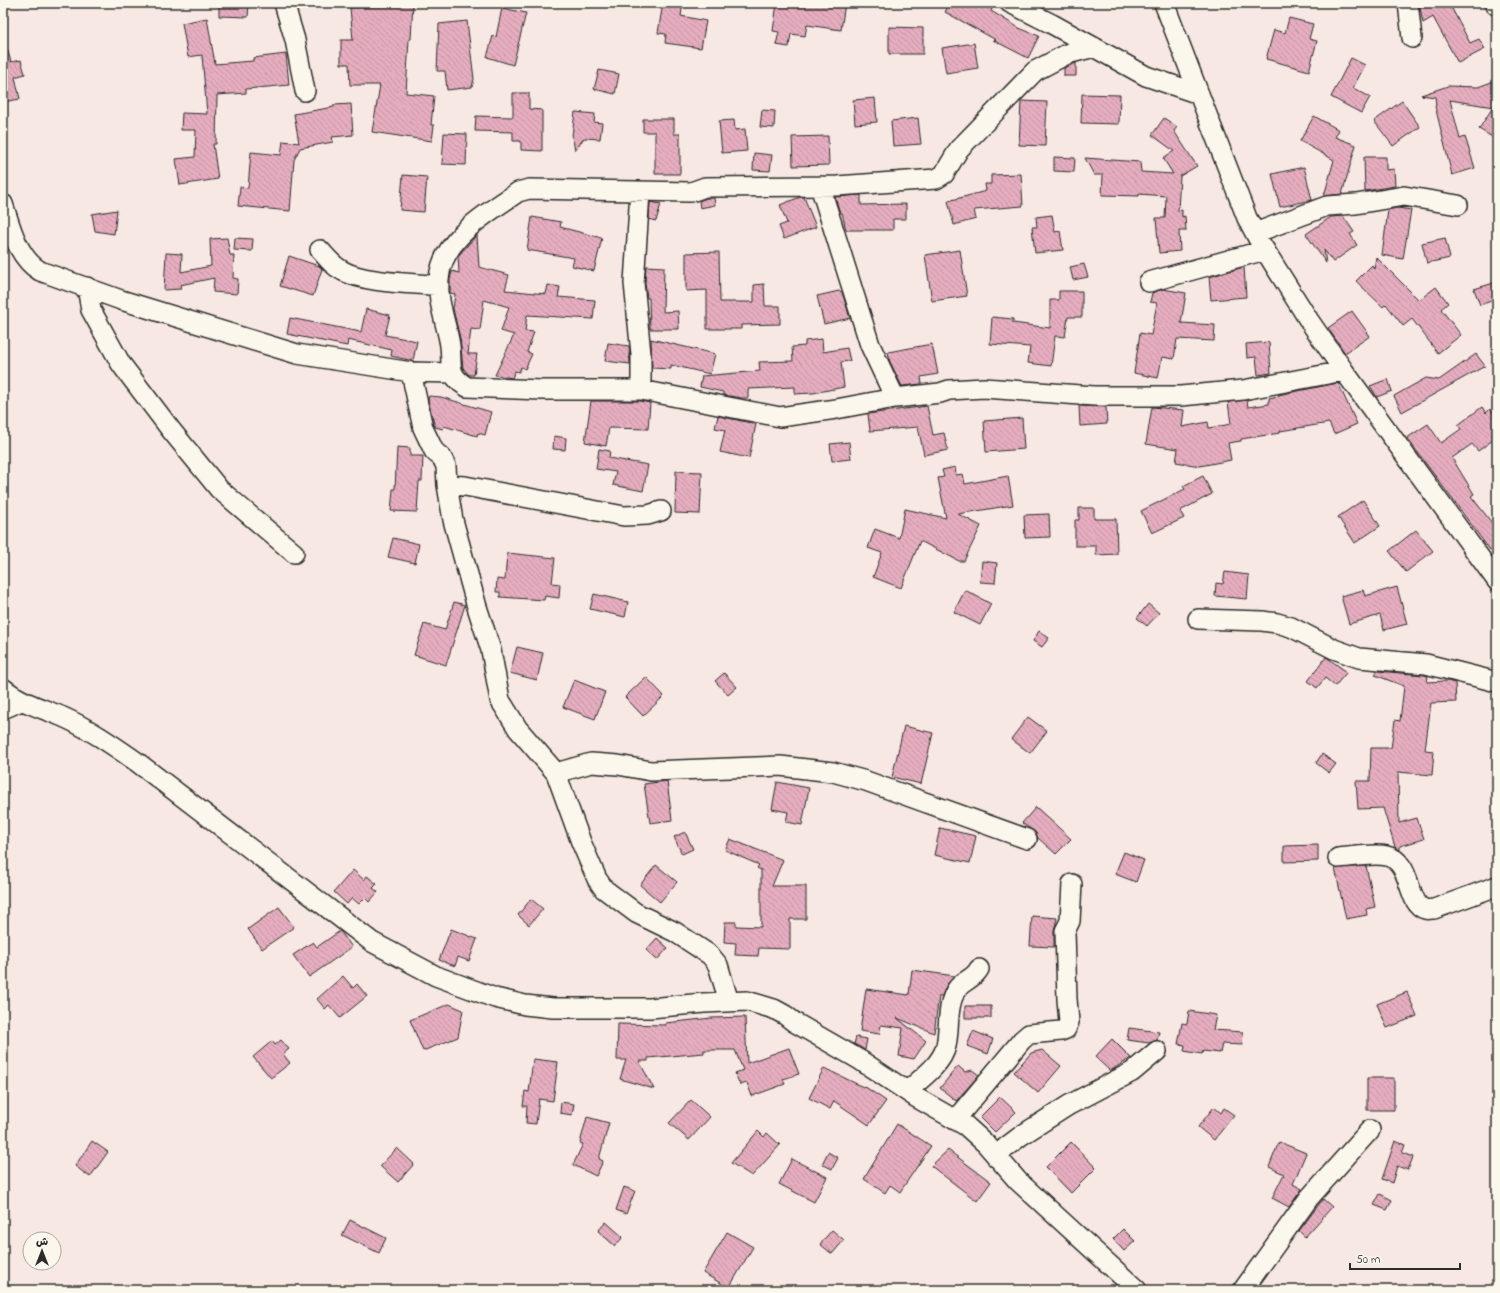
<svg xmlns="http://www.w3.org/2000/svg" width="1500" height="1293" viewBox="0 0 1500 1293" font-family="'Indie Flower','Playpen Sans Arabic',sans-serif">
	<defs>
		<pattern id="building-back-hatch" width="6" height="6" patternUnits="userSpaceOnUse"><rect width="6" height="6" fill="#e6adbf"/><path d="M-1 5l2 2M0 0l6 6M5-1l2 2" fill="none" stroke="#c595a4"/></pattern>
	</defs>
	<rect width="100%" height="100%" fill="#f7e8e3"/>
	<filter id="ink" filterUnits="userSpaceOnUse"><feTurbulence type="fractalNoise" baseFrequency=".025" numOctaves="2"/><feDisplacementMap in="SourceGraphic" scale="8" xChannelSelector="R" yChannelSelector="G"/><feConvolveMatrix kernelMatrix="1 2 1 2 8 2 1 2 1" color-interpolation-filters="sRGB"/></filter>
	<g filter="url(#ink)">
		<path fill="url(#building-back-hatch)" stroke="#2b2b2b" d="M219,3h30l-1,14 -29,-1z
			M393,3h20l-2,36h-2l-3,54 28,3 -3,29h3l-2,16 -60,-9 8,-47h-30l-1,-21h-8v-24h12l-3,-32 43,-3z
			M663,3h20l-2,13 25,5 -5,27 -36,-5 1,-9 -8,-1z
			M777,3h68l-4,27 -34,-5 -2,11 -14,-2 -2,13 -13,-2 3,-13 -6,-1z
			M950,3h31l11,6 -1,2 28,17 20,8 -11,22 -35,-18h3l-51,-28z
			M1419,3h30l21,40 9,-4 6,10 -27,14 -25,-46 -10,6z
			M502,8l24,5 -13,52 -26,-8 6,-21 3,1z
			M207,18l8,46 38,-3v-3l33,-4 3,31 -43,4v4l-29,2 -1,49h-3l5,35 -38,6 -4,-26 19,-2 1,-27h-15l1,-17 25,1 -5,-59 -14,2 -6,-34z
			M1289,18l24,6 -4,15 8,2 -8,30 -43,-12 8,-29 11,3z
			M467,21l7,58 -2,8 -25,3 -2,-19h-8l2,-47z
			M889,27l34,1v26h-34z
			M974,43l4,25 -32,5 -4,-25z
			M3,48h4l4,14 10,-2 4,14 -10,3 5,22 -17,3z
			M1351,58l14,7 -12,23 17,9 -9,16 -30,-16z
			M1076,63v13h-12v-8z
			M599,70l20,4 -4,20 -21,-5z
			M1497,80v60l-18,-11 14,-22 -43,-7 10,39 5,-2 10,31 -23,7 -17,-69 1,-1 -1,-8 -14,-2 27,-9 30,1z
			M513,93h16v16l13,1v41l-21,-1v-9h-8v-9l-38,-1 1,-15 37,1z
			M1082,94l38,1 -1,29 -38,-1z
			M875,98l2,24 -22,2 -2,-24z
			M1021,101l26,1 -2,44 -26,-1z
			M1402,101l18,26 -27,19 -19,-25z
			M351,104l2,31 -21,2 1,5 -33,6 -6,12 -4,51 -52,-5 2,-19 8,1 3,-36 30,3 2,-14 16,2 -5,-29 40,-7v-2z
			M762,110l13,1 -1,17 -14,-1z
			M575,112l20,2 -1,8 8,1 -2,16 -16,-1 -9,12 -3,-14z
			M1314,116l25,14 -4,7 21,8 -14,49 -18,2 10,-36 -34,-19z
			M918,118l3,26 -28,2 -2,-25z
			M1164,118l13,9 -3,4 23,35 -17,10 -2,35 4,-1v7l3,-1 1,15h-7l1,20 -21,2 -3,-35h9l1,-22 -27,-2v2l-37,-1 1,-20h-9l-9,-17 55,4 1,10 32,2 -10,-16 11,-7 -22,-16z
			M643,119h31v15h6v40h-25v-42h-12z
			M734,120l1,10 10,-1 2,22 -25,2 -3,-32z
			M444,133l23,1 -1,31 -24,-1z
			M828,136l1,29 -36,1 -1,-29z
			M754,153l18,2 -2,16 -17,-1z
			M1054,157l21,1 -1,14 -20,-1z
			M1364,157h22v13l8,-1 1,17 -30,5z
			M1304,167l8,33 -32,7 -8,-33z
			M1021,174l2,32 -49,4 2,9 -22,6 -6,-24 38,-10 -1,-7h6v-9z
			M403,175l24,2 -3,35 -24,-2z
			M861,195v10l45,-1v15h-13v11h-47l-4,-17h-2l-5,-16z
			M800,197h4l12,30 -32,12 -5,-13 8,-3 -7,-18z
			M707,198h7l1,7 -15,3 -1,-7z
			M650,202l11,2 -5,17 -7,-2z
			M1397,208l14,2 -8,49 -21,-4 6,-45z
			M117,210l-3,24 -19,-3 -3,-17z
			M1052,215l3,17 5,-1 3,19 -28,3 -3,-26h5l-1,-10z
			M1343,216l11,16 -4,2 7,11 -24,17 -9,-12 2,13 -20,-29 25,-17z
			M532,217l29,5 -1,5 42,11 -8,33 -22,-5 2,-8 -47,-8z
			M477,235l2,32 30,8 -4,15 41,4 2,-9 12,2 -2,10 37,3 -2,19 -66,-4 -2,16 9,1 -7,20 5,2 -7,15 -4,-2 -2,5 -4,-1 -3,7 -17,-3 19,-40 -13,-4 8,-24 -25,-7 -4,30 -9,-1 -3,25h9l-3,21h-5l-6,-7 -3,-30 -7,-29 2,-15 -5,-1v-13l2,-9 7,2 -1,-17z
			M227,238l3,17h4l-1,23 5,1 -1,15 -24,-2 1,-14 -34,7 1,4 -17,1 2,-37 16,1 -1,18 30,-6 -1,-27z
			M235,238l18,1 -1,12 -18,-1z
			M1445,238l5,20 -23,5 -5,-20z
			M960,250l7,46 -35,5 -7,-46z
			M719,252l1,50h34v-17l10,-1 1,22h15v18l-39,1v4h-34v-39l-21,1v-38z
			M289,256l30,10 3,3 -9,27 -33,-10z
			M1376,257l43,43 17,-13 12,16 -7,6 20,26 -23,18 -26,-34 -9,7 -17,-22 -3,3 -27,-26 16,-16 2,4z
			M1084,264l4,13 -15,3 -3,-13z
			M646,266l18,1 -1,45 15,-1 1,18h-29l-1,-31h-2l-2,-15z
			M1244,267l2,30 -35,3 -2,-23z
			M1497,282v17l-17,6 -6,-16z
			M1163,289l23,4 -5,30 34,2 -1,16 -37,-2 -3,20 -12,-2 -4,21 -24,-5 6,-40 11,2 6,-32 -7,-1 2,-9z
			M839,291l3,1 8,26 -26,6 -7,-28z
			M1059,291h23v26h-14l-3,20 -10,-1 -4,30 -23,-3 2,-16 -40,-3 2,-27 21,2v4l37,5v-28h9z
			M366,309l24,6 -5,20 32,6 -4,20 -22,-5 1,-6 -44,-10 -1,6 -60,-12 3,-16 71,14z
			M1352,311l18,25 -25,17 -17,-25z
			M651,339l64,15 -5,20 -39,-9v4l-19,-1z
			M822,339l1,13 24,-4 3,13 -9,1 3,25 -31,6 -18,1v-7l-47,2v9h-6l-19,-3v-3l-23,-5 2,-11 58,-5 -1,-9 34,-1 -1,-14 13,-1v-5z
			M1269,342l2,31 -13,2 -2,-18 -9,1 -1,-14z
			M608,343l21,3 1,18 -25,-3z
			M932,344l6,30 -17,3 1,7 -20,2 -12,-24 -2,-10z
			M1476,354l9,12 -83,46 -8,-16 32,-18 13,2z
			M1388,379l4,12 -15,6 -7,-11z
			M1338,383l19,41 -23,10 -5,-11 -49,8v2l-39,6v2l-13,2 3,17 -31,6 -24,-4 2,-13 -32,-5 6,-37 32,3 -2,17 26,-5 1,6 22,-4 -3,-22 19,-2 1,7 21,-3v-6l10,-2 -1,-1z
			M429,396l12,1 50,15 -6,23 -7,-2 -1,3 -33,-10 -1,3 -8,-2 -7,-27z
			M591,401h49l10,2 -2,26 -39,-1 -3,18 -21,-4z
			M927,406l6,29 11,-2 4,17 -24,5 -6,-28 -48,4 -2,-17z
			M1079,406l27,1 1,17 -27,2z
			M1482,407l4,6 4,-4 7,9v19l-19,14 -6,-7 -20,14 22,36 -3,2 21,27 5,-4v25l-7,6 -83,-112 21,-14 13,19 20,-14 -3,-4z
			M718,416l38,8 -7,34 -29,-6 5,-22 -10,-2z
			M1022,418l2,31 -38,3 -2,-31z
			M554,436l12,2 -1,12 -12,-1z
			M849,442l2,17 -19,2 -2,-17z
			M397,447l13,1v8h13l-1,25h-3l-2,31 -26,-1 2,-22h2z
			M599,449l11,2 -1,7 39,7 -5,26 -30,-6 3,-13 -20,-3z
			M955,467l1,8 7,-1 2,10 43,-8 5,29 -55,9 23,12 -17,35h-5l-39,-20 -19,47 -28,-11 9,-24 -14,-5 7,-19 24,9 6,-29 41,9 -8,-40 6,-1 -2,-7z
			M676,471l26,1 -2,42 -25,-1z
			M1203,476l9,18 -32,17 4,7 -32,15 -11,-22 44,-22 -2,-3z
			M1363,500l17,26 -25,17 -17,-26z
			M1079,508h15v11h22l1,35 -21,1v-9h-21v-26h4z
			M1049,514l1,23 -25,1 -1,-23z
			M1416,530l17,21 -27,21 -17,-21z
			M393,538l26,6 -4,19 -27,-6z
			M507,553l48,5 -3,25 8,1 -1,14 -14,-2 -1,4 -44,-3v-5h-4l1,-13 8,1z
			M982,561l15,2 -2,20 -15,-1z
			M1225,572l24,3 -2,24 -32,-3 1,-13 7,1z
			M1397,587l10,37 -23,6 -4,-15 -31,9 -8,-28 22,-6 2,6z
			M965,590l26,14 -11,21 -26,-13z
			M594,594l34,8 -3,15 -35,-8z
			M454,602l11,3 -19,60 -32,-10 10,-31 21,6z
			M1148,604l11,9 -12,13 -10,-8z
			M1039,631l10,7 -7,9 -9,-6z
			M517,647l26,6 -6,27 -27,-7z
			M1326,657l21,15 -12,14 -10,-8 -8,10 -9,-7z
			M1377,671l47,4 4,1 -1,6 20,-1 8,2 1,19 -25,1 -6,47 9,1 -2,24 -34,-3 1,51 18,-5 7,21 -24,7v4l-5,-3 -12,-39 -25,1 -2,-28h14l1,-33h20l4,-28 5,1 4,-35 -29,-11z
			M724,673l13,14 -9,8 -13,-14z
			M646,677l18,19 -21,20 -18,-19z
			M574,680l31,12 -10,27 -32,-12z
			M1028,717l19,14 -17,22 -19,-14z
			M904,726l29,7 -12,51 -29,-7z
			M1322,754l14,10 -7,9 -13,-10z
			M667,781l5,39 -22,3 -6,-39z
			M777,782l32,6 -7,37 -16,-3 2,-10 -16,-3z
			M1036,807l35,32 -15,15 -18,-16 -3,-6 -13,-9z
			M940,828l36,8 -6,27 -36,-8z
			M685,832l8,17 -11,5 -8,-17z
			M730,839l53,21 -11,26h34v33h-16v30l-31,-1 -1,8 -23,-1 1,-12 -12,-1 1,-20h11v4l25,1v-57l-4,-2 2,-3 -34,-15z
			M1318,845v16l-34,1v-16z
			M1124,852l20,8 -8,22 -21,-8z
			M656,865l21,17 -17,20 -20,-17z
			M1366,866l9,41 -9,2 1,6 -21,4 -11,-51z
			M353,870l11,10 3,-4 10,8 -4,4 5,4 -9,10 -4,-4 -6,6 -7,-6 -5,6 -13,-12z
			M531,899l12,10 -14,16 -11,-10z
			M279,907l15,20 -32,22 -14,-20z
			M1032,916l25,2 -3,13v16l-24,-1z
			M451,929l26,10 -8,22 -11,-4 -3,9 -16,-6z
			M340,931l12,16 -43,30 -16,-22 20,-13 4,5z
			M657,938l11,10 -11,12 -11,-10z
			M912,970l43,6 -8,8 -5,12h-3l-5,37 -37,-15 29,23 -12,18 -15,-3 4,-28 -22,-3 -2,9 -19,-3 6,-42 43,6z
			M343,976l10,12 4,-4 10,12 -27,22 -11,-13 -4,4 -8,-10z
			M1407,992l10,24 -30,12 -10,-24z
			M449,1004l14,6 -5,27 -35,14 -13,-31z
			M965,1006h26v12h-26z
			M1189,1011l27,4 -3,15 30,2 -1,13 -20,-1 -2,9 -17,-2 -1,3 -18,-3 1,-6 -7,-1 4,-21 5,1z
			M745,1017l2,46 42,-15 10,26 -16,5 2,5 -33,12 -5,-13 -7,2 -5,-12 8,-3 -8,-20h-31v3l-56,5v3h-9l15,28 -34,-10 6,-19h-9l1,-36 48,1 -1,-2 47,-5z
			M1129,1028l30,4 -2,8 -8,3 -22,-3z
			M973,1031l20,8 -5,15 -21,-8z
			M856,1037l11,2 -2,11 -11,-6z
			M1112,1039l19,19 -21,13 -15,-14z
			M281,1040l8,9 -6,5 7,9 -19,15 -18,-21 19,-16 3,4z
			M1042,1050l19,16 -23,27 -24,-21 17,-19z
			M533,1059l25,3 -5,39 -14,-2 -3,25 -10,-1 1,-17h-4l2,-15 4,1z
			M958,1066l7,6 7,-2 7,5 -23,26 -16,-13z
			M824,1068l39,19 1,-1 22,15 -17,24 -35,-24 -4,8 -21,-11z
			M1367,1078h27v32h-27z
			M1000,1097l16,15 -21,20 -15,-15z
			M691,1100l19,17 -21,23 -20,-17z
			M561,1102l13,2 -2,11 -12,-2z
			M1214,1107l7,6 3,-5 10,7 -20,25 -16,-13z
			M587,1117l22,6 -10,36 4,2 -7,15 -23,-11 10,-21 -3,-1z
			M897,1124l34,22 -31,46 -10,-7 -5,8 -21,-14z
			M758,1131l6,6 3,-4 13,12 -28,31 -21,-13z
			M92,1141l16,11 -18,25 -15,-11z
			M1395,1141l10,4 -3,8 11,4 -5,13 -11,-4 -5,17 -10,-4z
			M1071,1142l25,26 -25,25 -25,-26z
			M1279,1142l27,11 -13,31 9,5 -13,18 -17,-9 12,-24 -15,-7z
			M397,1148l17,16 -16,18 -18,-16z
			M948,1150l43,32 -14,19 -46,-35z
			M828,1152l10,6 -6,11 -10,-5z
			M792,1159l35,18 -13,25 -35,-18z
			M624,1187l11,4 -9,23 -10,-4z
			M1380,1194l12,6 -5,10 -13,-5z
			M1323,1199l9,8 -27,30 -6,-6z
			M350,1220l36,18 -7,15 -37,-18z
			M606,1222l17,15 -8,9 -17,-15z
			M1123,1229l12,12 -11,10 -11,-12z
			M832,1230l12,10 -12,14 -12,-10z
			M727,1232l26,15 -24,41 -26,-15z"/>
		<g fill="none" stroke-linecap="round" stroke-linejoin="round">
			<g stroke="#2b2b2b" stroke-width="22">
				<path id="minor" d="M284,3l11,37 10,51
					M1010,3l42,21 94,52 53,18 48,124 14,26 49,78 34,49 153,210
					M1164,3l35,91
					M1408,3l4,35
					M1094,47l-27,7 -32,17 -76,78 -15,25 -8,5 -99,7 -132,1 -14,5 -162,-3 -11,3c-30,21 -76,46 -79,87 -2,20 6,41 10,61 5,22 -5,33 18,47l74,3h100l139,27 56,-8 59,-11 45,-5 9,-3 35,-2 110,8h87l62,-6 101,-19
					M820,186l50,159 25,53
					M640,192l-6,91 7,71v36
					M3,204c8,23 14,53 37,67l81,29 176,54 114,18 41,1
					M1255,233l72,-27 29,-2 48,-8 54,9
					M320,250c7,8 13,16 23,21 22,12 70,12 96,15
					M1149,282l116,-32
					M87,287l4,23 30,54 50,66 48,59 75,64
					M411,372l12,56 11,23 8,7 4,8 1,19 6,35 24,87 14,43 9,50 18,29 38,44 25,69 16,37 7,10 32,24 39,19 35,23 8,10 11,37
					M447,485l18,1 159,30 24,-1 13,-4
					M1198,619l64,2 15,2 14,4 43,22 25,9 67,6 71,18
					M3,688c18,15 39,20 60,29 27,12 51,29 74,45l235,180 64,34 59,22 30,7 28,3h97l54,-5 43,-2 27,8 11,6 9,7 66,38 57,38 49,28 20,18 32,37 119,109
					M3,709l18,-8
					M556,773l35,-10 27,2 33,6 129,-5 53,6 33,9 161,58
					M1338,858c14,-1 36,-5 49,-2 25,5 20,49 38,53 3,1 7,0 9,0l63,-23
					M907,1091c14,-12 35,-27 39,-45 4,-18 0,-41 11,-57 6,-9 16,-9 22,-20
					M955,1120l67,-80 7,-6 32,-3 5,-2 3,-7 -2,-23 -2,-68 5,-10 2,-37
					M997,1158l9,-11 16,-12 47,-30 63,-33 25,-21
					M1243,1290l66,-92 61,-68"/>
			</g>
			<g stroke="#2b2b2b" stroke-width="25">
				<path id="major" d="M1497,3v1"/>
			</g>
			<use href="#minor" stroke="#fbf7ec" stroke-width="19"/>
			<use href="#major" stroke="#fbf7ec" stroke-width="22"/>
		</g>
	</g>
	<rect width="1500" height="1293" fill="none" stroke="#fbf7ec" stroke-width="16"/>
	<rect x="8" y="8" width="1484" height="1277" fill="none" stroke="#2b2b2b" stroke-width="1.5" filter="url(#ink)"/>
	<g transform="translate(42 1251)"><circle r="19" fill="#fbf7ec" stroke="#a8a59f"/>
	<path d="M0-3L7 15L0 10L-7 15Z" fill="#2b2b2b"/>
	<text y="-6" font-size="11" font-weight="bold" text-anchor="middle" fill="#2b2b2b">ش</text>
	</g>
	<path d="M1350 1263v6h110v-6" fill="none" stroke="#2b2b2b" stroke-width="2"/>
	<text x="1356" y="1263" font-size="12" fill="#2b2b2b" stroke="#fbf7ec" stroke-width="3" paint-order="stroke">50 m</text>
</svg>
